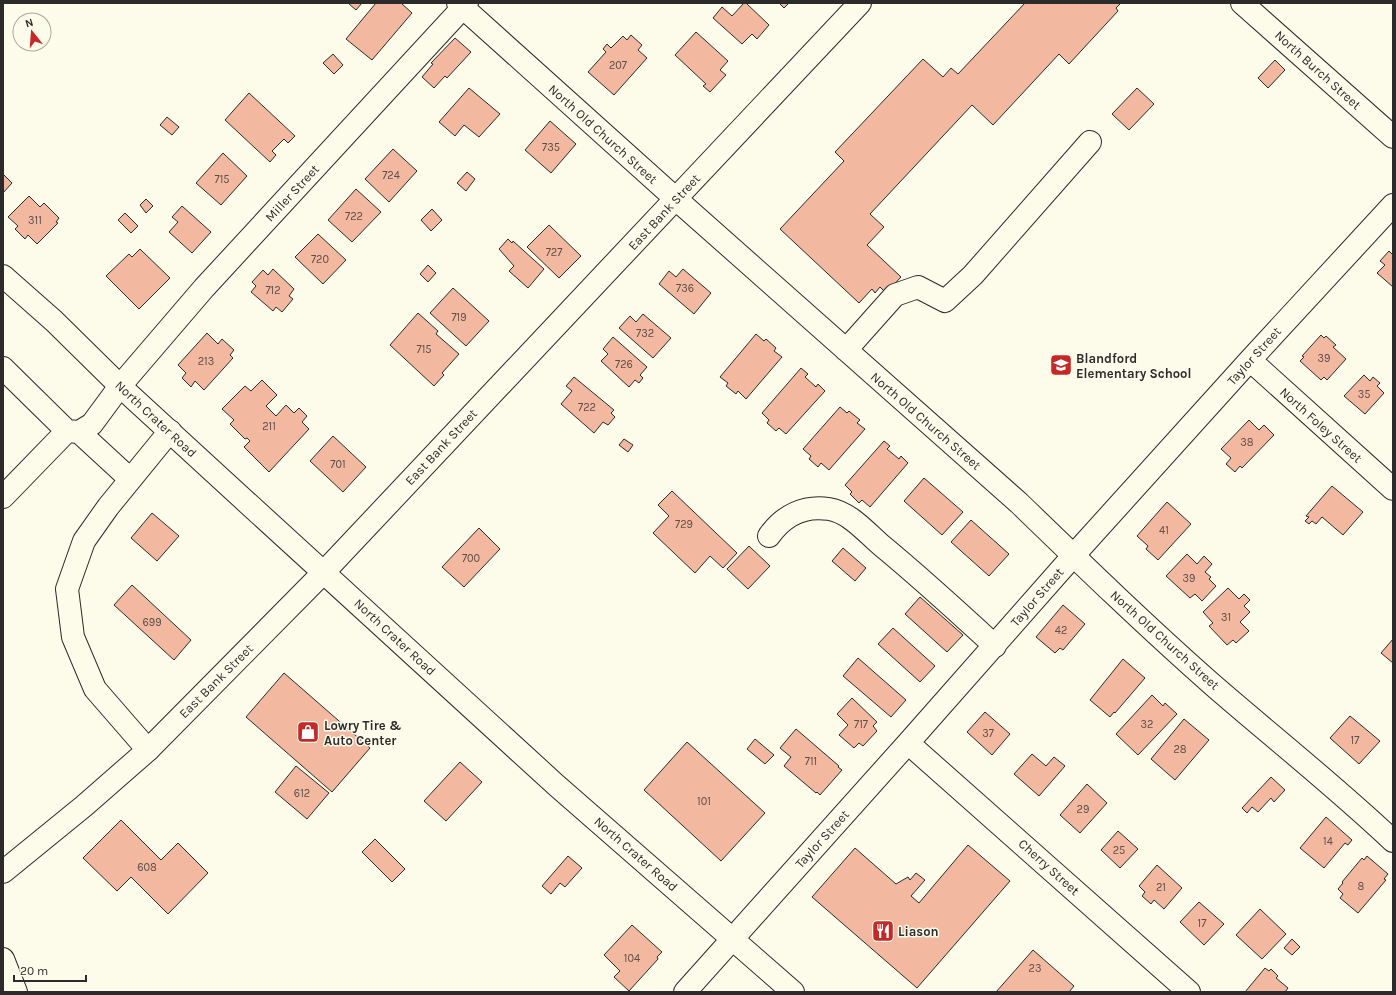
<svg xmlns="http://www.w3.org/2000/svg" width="1396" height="995" viewBox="0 0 1396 995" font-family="Karla,sans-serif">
	<rect width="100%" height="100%" fill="#fdfbea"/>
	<path fill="#f2b8a0" stroke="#2b2b2b" d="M348,3h14l-6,7z
		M376,3h25l11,10 -40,47 -26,-21z
		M744,3h2l23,22 -12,14 -5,-5 -10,10 -29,-26 9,-11 10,9z
		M779,3h10l-5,5z
		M1025,3h96l-5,5 2,3 -49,53 -10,-10 -66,71 -21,-20 -102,109 14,13 -17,18 34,32 -15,16 -6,-6 -5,6 -3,-4 -13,14 -79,-74 64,-68 -9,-9 88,-93 20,18 8,-9 7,6z
		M696,32l32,29 -8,9 6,5 -16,17 -7,-6 3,-2 -31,-29z
		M631,35l11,10 -4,5 9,8 -33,37 -26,-23 18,-20 -3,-3 4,-5 4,4 12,-12 4,4z
		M455,38l16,14 -24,26 -2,-2 -11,12 -12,-11 11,-13 -2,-1z
		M333,54l10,11 -9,9 -11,-11z
		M1275,60l10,10 -17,18 -10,-10z
		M469,88l31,26 -21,23 -15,-12 -9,11 -16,-14z
		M1137,88l17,16 -25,26 -17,-16z
		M249,93l46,43 -7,7 -4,-4 -12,12 4,4 -6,7 -45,-42z
		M167,117l12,10 -7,8 -12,-10z
		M550,121l26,23 -25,29 -26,-23z
		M393,149l24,22 -28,31 -24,-23z
		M223,153l24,23 -26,29 -25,-22z
		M467,172l8,7 -9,12 -9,-8z
		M3,174l9,9 -9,10z
		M356,189l25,23 -29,30 -24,-22z
		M29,196l11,11 4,-4 15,15 -3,4 2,1 -21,21 -9,-9 -3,4 -10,-10 3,-3 -10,-9z
		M146,199l7,7 -7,7 -6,-8z
		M182,206l29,26 -19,21 -23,-21 9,-10 -6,-5z
		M432,209l10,11 -11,11 -10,-11z
		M125,213l13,13 -7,7 -13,-13z
		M549,225l32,31 -22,22 -32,-31z
		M318,234l28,26 -23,24 -28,-27z
		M508,239l4,4 1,-2 31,28 -16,19 -19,-17 5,-5 -15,-17z
		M140,249l30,29 -31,31 -33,-33 23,-22 3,3z
		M1389,251l4,4v32l-16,-14 8,-8 -5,-4z
		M428,265l8,8 -8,9 -8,-8z
		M273,269l21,20 -5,7 4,3 -11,13 -6,-5 -3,4 -22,-19 5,-6 -4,-4 11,-12 5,5z
		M683,269l28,24 -17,21 -35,-30 10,-13 7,6z
		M453,288l36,33 -23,25 -36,-33z
		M418,313l20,18 -2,3 23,20 -17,19 2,2 -10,11 -44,-41z
		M643,314l28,24 -18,20 -34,-30 11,-12 6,6z
		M207,333l11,11 4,-5 12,11 -4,5 3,3 -29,32 -9,-9 -4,6 -9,-9 4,-5 -8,-8z
		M756,334l8,7 2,-2 10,9 -2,3 8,6 -36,42 -8,-8 -2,3 -10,-8 2,-3 -8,-6z
		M1321,335l3,3 2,-2 10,9 -3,2 13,12 -19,21 -3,-3 -3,3 -21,-19 4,-4 -2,-1z
		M613,337l34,30 -7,8 3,3 -4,5 -4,-3 -6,7 -28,-26 7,-7 -5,-5z
		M801,368l7,6 -3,3 11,10 2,-3 7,7 -39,43 -7,-6 -3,3 -9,-8 2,-3 -7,-7z
		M1364,375l6,6 3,-4 7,6 -3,3 7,7 -19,21 -21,-18z
		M574,377l40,33 -3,3 4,4 -7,8 -5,-3 -9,11 -33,-29 11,-13 -6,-5z
		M262,380l15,15 -11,11 10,10 10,-11 8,8 5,-5 8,8 -5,6 7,7 -40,43 -25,-25 6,-6 -3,-3 -2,1 -15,-15 4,-4 -12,-11 23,-23 6,5z
		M840,407l7,6 2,-2 11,9 -3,3 8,6 -36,41 -8,-7 -3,4 -9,-8 2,-3 -8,-7z
		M1249,420l10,10 5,-5 10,10 -32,33 -2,-2 -5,6 -9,-8 5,-6 -10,-9z
		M333,436l33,31 -23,25 -33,-31z
		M624,439l9,6 -5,7 -9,-7z
		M884,441l6,5 -3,3 12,10 2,-3 7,7 -38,44 -8,-7 -3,3 -9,-9 2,-2 -7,-7z
		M924,478l39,34 -21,23 -38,-34z
		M1332,486l31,26 -20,23 -21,-18 -6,7 -4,-3 -3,3 -4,-3 4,-4 -3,-1z
		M672,491l65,62 -14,15 -13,-12 -15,17 -42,-40 16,-17 -11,-11z
		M1167,502l24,22 -33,36 -12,-11 2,-3 -11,-10z
		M152,513l27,23 -22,25 -26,-23z
		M971,520l38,34 -20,22 -38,-34z
		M479,528l21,21 -36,38 -22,-20z
		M749,546l21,20 -22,23 -21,-20z
		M843,548l23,20 -11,13 -23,-20z
		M1187,554l10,10 7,-8 8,8 -7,8 6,5 -2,2 7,7 -14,15 -7,-7 -5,4 -24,-22z
		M132,585l59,55 -17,20 -60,-55z
		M1228,588l11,11 5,-5 6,6 -6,6 6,6 -10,10 9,9 -13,12 -3,-3 -6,5 -18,-19 4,-3 -10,-11z
		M920,597l43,38 -16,17 -42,-38z
		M1063,605l22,19 -22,26 -3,-2 -5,5 -19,-16z
		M893,628l42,38 -15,16 -42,-38z
		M1393,639v24l-12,-10z
		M858,658l48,42 -15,17 -48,-41z
		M1123,659l22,19 -30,35 -1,-1 -4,5 -20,-17z
		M284,673l86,75 -38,44 -86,-75z
		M1152,695l11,11 2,-3 12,11 -39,41 -22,-21z
		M852,698l25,24 -4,4 4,5 -14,15 -4,-3 -5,5 -15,-13 9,-10 -11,-11z
		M985,712l25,22 -18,21 -25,-23z
		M1350,716l30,25 -21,23 -29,-26z
		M1184,719l25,21 -34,40 -24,-21z
		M796,729l43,37 -1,1 4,3 -22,25 -3,-3 -1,1 -32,-27 7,-9 -11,-9z
		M755,739l19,16 -9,9 -18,-15z
		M687,742l78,71 -44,48 -77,-71z
		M1032,754l14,12 8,-9 11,9 -26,30 -25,-22z
		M460,762l22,20 -36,39 -22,-20z
		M296,766l33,27 -22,26 -32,-27z
		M1271,777l14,13 -11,12 -3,-4 -13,14 -6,-5 -5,6 -5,-5z
		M1087,784l20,19 -27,30 -20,-18z
		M1326,817l26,23 -4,5 -3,-2 -21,25 -24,-20z
		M121,820l40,40 17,-17 30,30 -40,41 -37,-37 -14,14 -34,-33z
		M1118,831l20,18 -18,19 -19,-18z
		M375,839l30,30 -13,13 -30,-30z
		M968,845l42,36 -93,107 -105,-91 43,-49 41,36 12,-7 2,3 6,-7 9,7 -14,16 8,7z
		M568,856l14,12 -17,19 -5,-4 -9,11 -9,-8z
		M1367,856l21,18 -4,5 2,1 -28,33 -18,-15 3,-4 -5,-5 5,-6 -1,-1 20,-24 2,2z
		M1157,865l25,23 -18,21 -10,-9 -3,4 -9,-8 3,-4 -6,-6z
		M1199,902l25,22 -20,21 -24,-23z
		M1260,909l26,25 -24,25 -26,-24z
		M632,925l30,27 -5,5 1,2 -29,32 -15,-14 6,-6 -16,-16z
		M1292,939l8,8 -8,8 -8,-7z
		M1033,950l41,36 -5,6h-73z
		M1265,968l4,3 2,-2 7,7 -2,2 12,10 -3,4h-40z"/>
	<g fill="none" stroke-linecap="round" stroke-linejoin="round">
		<g stroke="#2b2b2b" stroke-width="24">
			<path id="minor" d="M458,3l218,196 343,304c64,62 128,124 195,183 60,52 122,101 179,155
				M1242,3l151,134
				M846,350l49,-55 23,-8 27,14 28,-26 117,-133
				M1250,360l143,129
				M3,368l64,63 12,1 13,-8 28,-38 84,-98 263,-285
				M79,432l51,47
				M3,497l64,-66
				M769,536c14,-20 35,-31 60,-27 20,3 37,23 52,36 39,32 76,66 114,101
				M324,572l536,-569
				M908,743l281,249
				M148,750l-53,-61 -22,-52 -6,-48 17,-48 24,-34 62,-76
				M685,992l223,-249 165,-187 177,-196 143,-155"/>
		</g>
		<g stroke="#2b2b2b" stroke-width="24">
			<path id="major" d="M3,276l51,45 66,65 122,112 314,287 237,207
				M3,872l81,-66 64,-56 176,-178"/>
		</g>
		<g stroke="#2b2b2b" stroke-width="24">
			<path id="highway" d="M3,959l13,33"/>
		</g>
		<use href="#minor" stroke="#fdfbea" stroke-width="22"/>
		<use href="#major" stroke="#fdfbea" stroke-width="22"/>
		<use href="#highway" stroke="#fdfbea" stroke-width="22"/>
	</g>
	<defs>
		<g id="school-square" transform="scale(1.15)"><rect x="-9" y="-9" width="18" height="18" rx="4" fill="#c62828" stroke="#fdfbea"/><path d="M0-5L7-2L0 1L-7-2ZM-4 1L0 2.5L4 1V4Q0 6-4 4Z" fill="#fff"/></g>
		<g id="shop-square" transform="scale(1.15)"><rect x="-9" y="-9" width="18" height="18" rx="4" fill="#c62828" stroke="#fdfbea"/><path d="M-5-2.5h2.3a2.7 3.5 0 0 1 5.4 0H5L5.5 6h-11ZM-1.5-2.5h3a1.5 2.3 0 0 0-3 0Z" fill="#fff"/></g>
		<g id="restaurant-square" transform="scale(1.15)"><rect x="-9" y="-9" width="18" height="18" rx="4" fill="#c62828" stroke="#fdfbea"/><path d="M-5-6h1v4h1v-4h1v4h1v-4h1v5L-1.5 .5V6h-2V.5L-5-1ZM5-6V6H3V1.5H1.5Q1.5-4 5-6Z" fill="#fff"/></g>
	</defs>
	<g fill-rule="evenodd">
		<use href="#school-square" x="1061" y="365"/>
		<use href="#shop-square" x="308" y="732"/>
		<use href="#restaurant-square" x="883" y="931"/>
	</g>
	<g text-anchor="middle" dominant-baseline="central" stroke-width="3" stroke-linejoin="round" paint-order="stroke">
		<g font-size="11" fill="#5d4e48">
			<text x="618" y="65">207</text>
			<text x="551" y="147">735</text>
			<text x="391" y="175">724</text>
			<text x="222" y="179">715</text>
			<text x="354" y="216">722</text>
			<text x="35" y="220">311</text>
			<text x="554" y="252">727</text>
			<text x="320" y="259">720</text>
			<text x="685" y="288">736</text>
			<text x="273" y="290">712</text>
			<text x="459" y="317">719</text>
			<text x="645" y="333">732</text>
			<text x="424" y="349">715</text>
			<text x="1324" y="358">39</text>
			<text x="206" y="361">213</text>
			<text x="624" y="364">726</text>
			<text x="1364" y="394">35</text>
			<text x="587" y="407">722</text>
			<text x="269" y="426">211</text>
			<text x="1247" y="442">38</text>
			<text x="338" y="464">701</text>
			<text x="684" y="524">729</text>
			<text x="1164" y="530">41</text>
			<text x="471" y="558">700</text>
			<text x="1189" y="578">39</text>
			<text x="1226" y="617">31</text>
			<text x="152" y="622">699</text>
			<text x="1061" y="630">42</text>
			<text x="861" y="724">717</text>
			<text x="1147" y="724">32</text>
			<text x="988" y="733">37</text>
			<text x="1355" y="740">17</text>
			<text x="1180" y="749">28</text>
			<text x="811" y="761">711</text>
			<text x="302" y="793">612</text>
			<text x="704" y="801">101</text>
			<text x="1083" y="809">29</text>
			<text x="1328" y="841">14</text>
			<text x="1119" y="850">25</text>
			<text x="147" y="867">608</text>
			<text x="1361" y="886">8</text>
			<text x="1161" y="887">21</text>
			<text x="1202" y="923">17</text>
			<text x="632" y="958">104</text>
			<text x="1035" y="968">23</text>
		</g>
		<g font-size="13" fill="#2b2b2b" stroke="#fdfbea">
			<text transform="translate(1318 70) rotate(42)">North Burch Street</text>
			<text transform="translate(603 134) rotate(42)">North Old Church Street</text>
			<text transform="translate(292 193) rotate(-47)">Miller Street</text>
			<text transform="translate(664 212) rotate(-47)">East Bank Street</text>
			<text transform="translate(1254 356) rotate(-48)">Taylor Street</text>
			<text transform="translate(156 419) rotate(43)">North Crater Road</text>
			<text transform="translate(926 421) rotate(41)">North Old Church Street</text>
			<text transform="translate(1321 425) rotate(42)">North Foley Street</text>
			<text transform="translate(441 447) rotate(-47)">East Bank Street</text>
			<text transform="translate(1037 597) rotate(-49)">Taylor Street</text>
			<text transform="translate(395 637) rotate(43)">North Crater Road</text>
			<text transform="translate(1165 640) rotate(42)">North Old Church Street</text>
			<text transform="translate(216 681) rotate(-45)">East Bank Street</text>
			<text transform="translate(822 839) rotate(-48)">Taylor Street</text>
			<text transform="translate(636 854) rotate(41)">North Crater Road</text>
			<text transform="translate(1049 867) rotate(42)">Cherry Street</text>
		</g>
		<g font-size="13" font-weight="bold" fill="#2b2b2b" stroke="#fdfbea" text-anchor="start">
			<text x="1076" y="358">Blandford<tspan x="1076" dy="15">Elementary School</tspan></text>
			<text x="324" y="725">Lowry Tire &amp;<tspan x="324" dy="15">Auto Center</tspan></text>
			<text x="898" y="931">Liason</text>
		</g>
	</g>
	<rect width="1396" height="995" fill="none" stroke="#2b2b2b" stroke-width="8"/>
	<g transform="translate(32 32) rotate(343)"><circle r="19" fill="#fdfbea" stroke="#a9a89e"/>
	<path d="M0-3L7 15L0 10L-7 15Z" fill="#c62828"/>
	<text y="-6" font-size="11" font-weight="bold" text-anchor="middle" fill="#2b2b2b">N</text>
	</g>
	<path d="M14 975v6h72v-6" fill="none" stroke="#2b2b2b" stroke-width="2"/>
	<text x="20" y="975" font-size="12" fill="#2b2b2b" stroke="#fdfbea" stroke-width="3" paint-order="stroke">20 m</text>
</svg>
